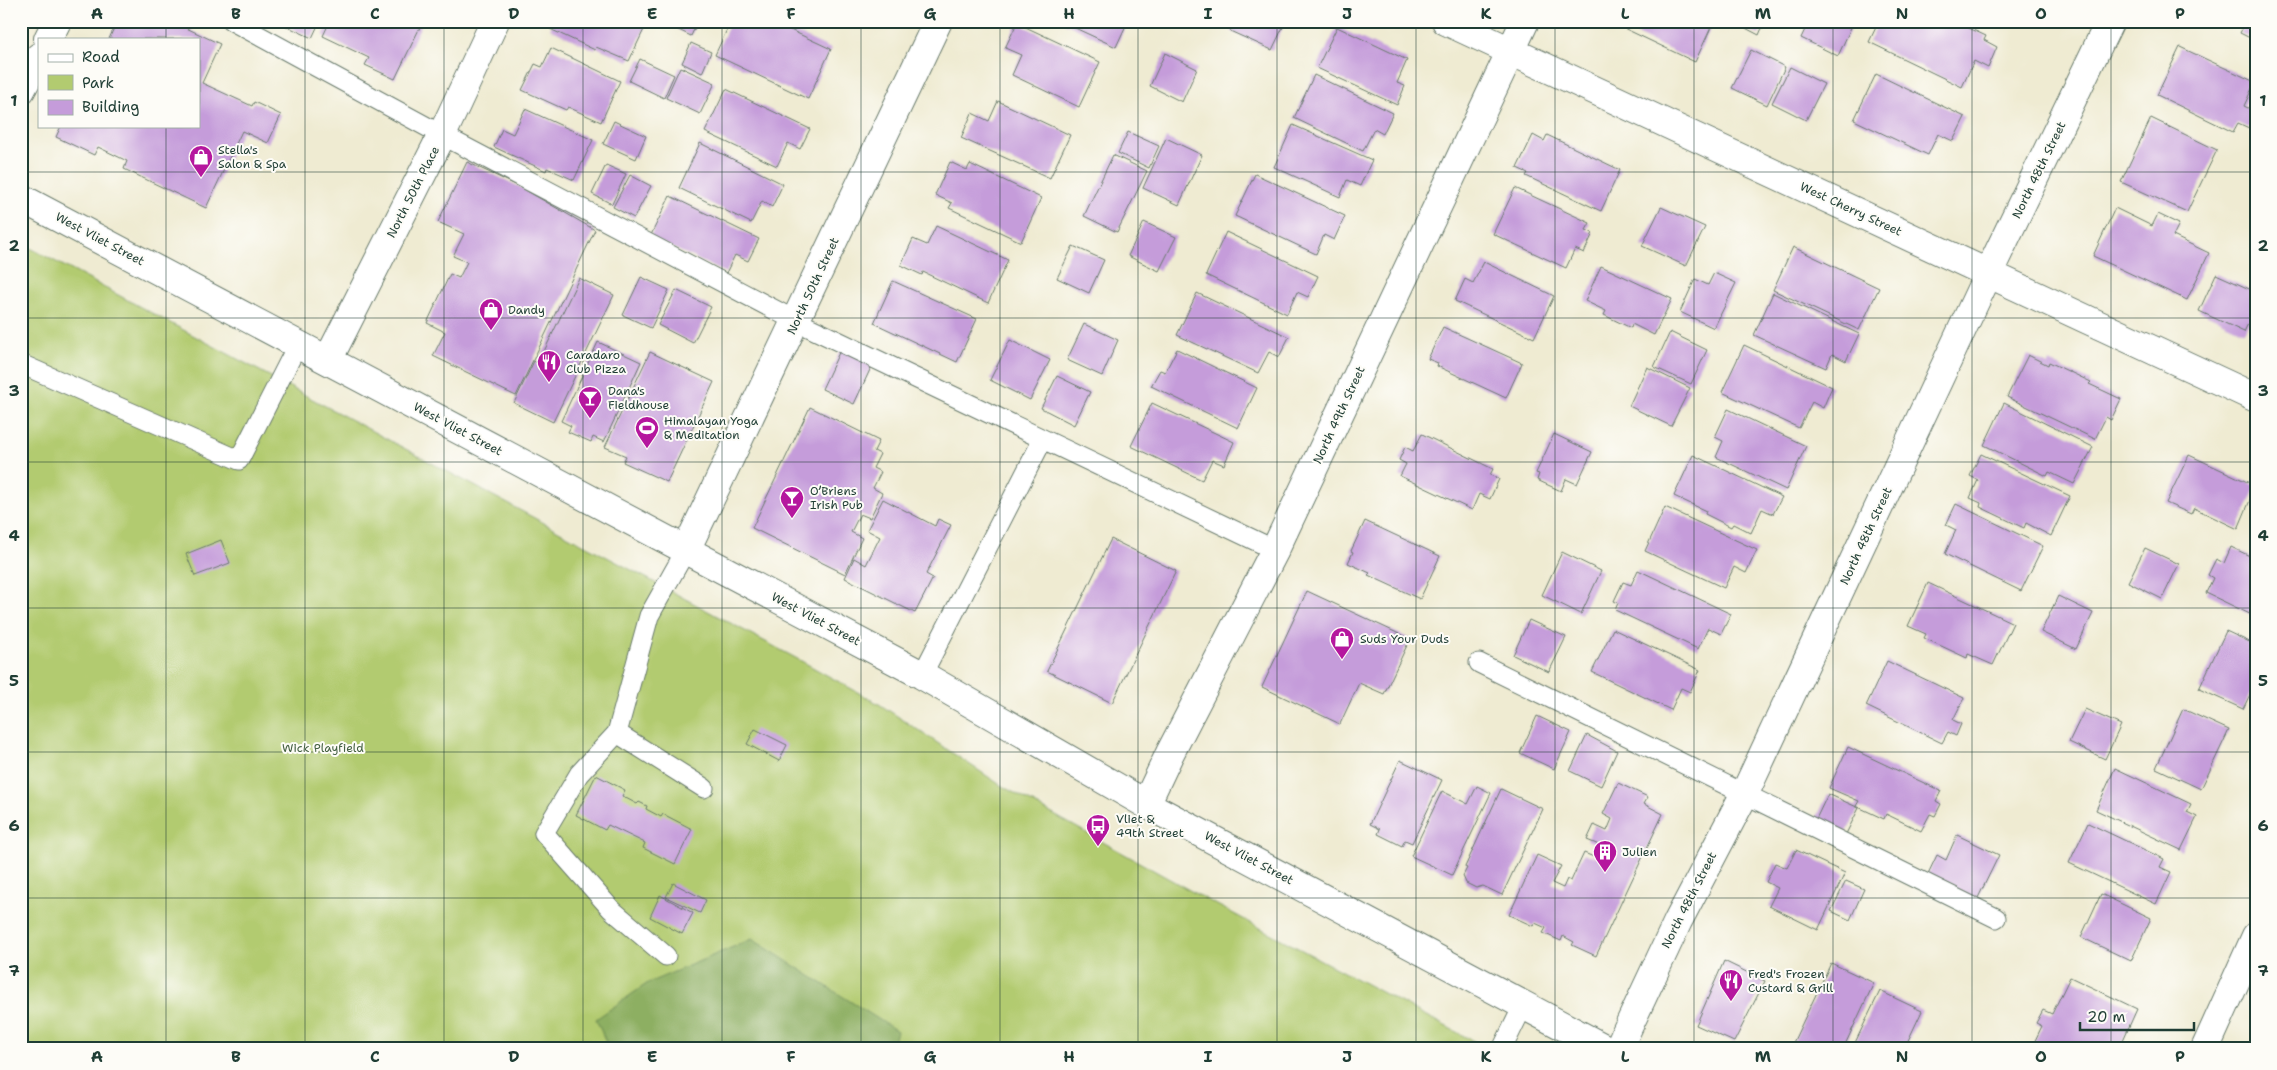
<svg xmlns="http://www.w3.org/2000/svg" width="2277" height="1070" viewBox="0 0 2277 1070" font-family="'Shantell Sans',sans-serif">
	<rect width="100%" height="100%" fill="#fdfcf7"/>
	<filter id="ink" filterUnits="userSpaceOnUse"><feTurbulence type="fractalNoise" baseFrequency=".02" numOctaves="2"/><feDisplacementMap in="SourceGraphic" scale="10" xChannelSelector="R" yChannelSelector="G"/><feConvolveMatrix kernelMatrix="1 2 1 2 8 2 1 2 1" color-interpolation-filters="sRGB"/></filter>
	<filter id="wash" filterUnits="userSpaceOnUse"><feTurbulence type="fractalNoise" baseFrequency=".0096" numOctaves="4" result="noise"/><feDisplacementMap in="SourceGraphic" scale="20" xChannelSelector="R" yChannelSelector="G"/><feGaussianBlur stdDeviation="1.12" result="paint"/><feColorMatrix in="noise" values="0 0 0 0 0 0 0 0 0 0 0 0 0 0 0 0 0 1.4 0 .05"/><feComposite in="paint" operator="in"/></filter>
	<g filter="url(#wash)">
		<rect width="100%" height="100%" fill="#efebd2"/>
		<path fill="#b2cb70" stroke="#688452" d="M21,243l784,420 74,41 123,82 198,110 281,149v4h-1460z"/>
		<path fill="#8daf62" stroke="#56764b" d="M752,939l145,92 -5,18h-59l-10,-5 -7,5h-207l-13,-30 52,-36z"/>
		<g id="blocks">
			<path fill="#c59cda" d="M117,21h60l3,2v2l40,19 -18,39 50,23 2,-4 27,13 -13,28 -26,-12 -36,77 -82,-39 3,-8 -29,-14 -4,8 -38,-18 5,-11h138v-87h-90z
				M281,21h39l-8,17 -32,-15z
				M330,21h87l5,2 -27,56 -30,-14 4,-7 -46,-22z
				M554,21h94l-19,40 -33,-14 -1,3 -45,-21z
				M660,21h38l-7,15z
				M731,21h40l60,28 -23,50 -93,-44z
				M1060,21h68l-12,26z
				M1206,21h14l-2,6z
				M1235,21h51l-14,29 -42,-19z
				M1609,21h105l-19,41z
				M1732,21h33l-6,14z
				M1809,21h45l-16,35 -37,-18z
				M1879,21h75l32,15 -2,4 13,7 -9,21 -14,-7 -12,26 -93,-45z
				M1979,21h17l-4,7z
				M2226,21h30v20l-16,-8 2,-4z
				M1017,23l83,39 -21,45 -67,-32 9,-20 -16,-7z
				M1337,27l70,33 -10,23 8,3 -8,19 -80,-37z
				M691,43l20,9 -9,21 -20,-10z
				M2180,47l75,35 -11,24 12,6 -7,16 -11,-5 -5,9 -76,-37z
				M551,48l69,33 -19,41 -33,-15 -2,3 -44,-20 13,-26 7,3z
				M1751,50l34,17 -18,38 -35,-17z
				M1165,53l32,16 -15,33 -32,-16z
				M640,59l34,16 -10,23 -35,-17z
				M680,67l35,16 -15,31 -34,-16z
				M1790,67l34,17 -18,36 -34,-17z
				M1876,74l89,43 -12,24 -15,-7 -10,21 -74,-35z
				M1314,75l79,38 -10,21 -9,-5 -11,22 -69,-33z
				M726,89l84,40 -10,20 -12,-6 -11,23 -72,-34z
				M998,101l72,34 -20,43 -89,-40 11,-25 17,8z
				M525,109l68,31 -19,40 -27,-12 -1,3 -52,-24 8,-18 11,5z
				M2151,118l66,32 -30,62 -66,-30z
				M614,121l32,15 -10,23 -33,-15z
				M1293,125l79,35 -12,26 -13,-6 -7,17 -66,-30z
				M1128,132l31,14 -10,22 -31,-15z
				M1533,135l11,6 3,-6 73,35 -19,41 -75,-35 2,-3 -11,-5z
				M1166,138l36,17 -23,50 -36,-17z
				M700,143l83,41 -11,23 -10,-6 -11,22 -72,-35z
				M1113,155l34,16 -30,61 -33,-16z
				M467,162l53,25 75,43 -79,166 -83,-40 12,-24 -18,-9 23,-49 9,4 8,-16 -14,-6 11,-22 -26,-12z
				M950,162l17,8 3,-6 71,34 -20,44 -72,-34 3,-5 -17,-8z
				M606,165l20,9 -14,30 -20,-10z
				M1255,174l90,42 -11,24 -10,-5 -8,19 -81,-38z
				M630,175l21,11 -17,32 -21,-11z
				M1515,188l75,35 -4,7 7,3 -9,20 -9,-4 -9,19 -73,-34z
				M670,196l89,43 -11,22 -13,-6 -9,18 -76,-36z
				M1661,207l44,20 -19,39 -44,-20z
				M2115,208l37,18 6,-12 21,10 -6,12 36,17 -22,47 -94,-44z
				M1144,222l32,15 -17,34 -31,-15z
				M936,226l72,34 -20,43 -65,-31 -1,3 -21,-10 12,-26 14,6z
				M1226,232l92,44 -10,21 -11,-5 -10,22 -81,-39z
				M1073,246l31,14 -15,33 -32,-15z
				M1793,247l86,41 -20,42 -86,-40z
				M1484,262l70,34 -20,42 -79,-37 10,-22 8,4z
				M1601,266l71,33 -18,36 -22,-11 -1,4 -27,-13 2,-4 -21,-10z
				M1714,273l22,10 -22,45 -34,-16 15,-33 13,6z
				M2216,274l40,18v15l-12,25 -45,-21z
				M641,277l28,13 -18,38 -28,-13z
				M579,278l35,17 -61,127 -39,-19 20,-42 4,3z
				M893,281l84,38 -20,43 -83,-39z
				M676,290l35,17 -18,36 -35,-18z
				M1197,293l92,44 -10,20 -10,-5 -11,21 -81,-38z
				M1773,293l86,41 -13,27 -14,-7 -6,14 -72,-33z
				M2256,320v17l-7,-3z
				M1084,324l34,16 -16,36 -35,-16z
				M1443,327l79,36 -16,35 -69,-32 1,-3 -10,-4z
				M1670,332l37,18 -16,34 -37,-17z
				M1010,340l40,20 -20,40 -40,-20z
				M598,342l43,20 -37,80 -11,-5 -2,5 -23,-10 3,-6 -10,-5z
				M843,344l32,15 -21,45 -32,-15z
				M1744,345l88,42 -9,21 -11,-6 -13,26 -77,-36z
				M1177,349l80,39 -19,40 -87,-42 9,-16 5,2z
				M650,352l64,30 -47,100 -44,-20 3,-6 -21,-9z
				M2028,355l20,10 1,-3 42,20 -2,2 32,15 -10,21 -5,-3 -11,22 -88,-42z
				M1647,367l43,21 -19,38 -42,-20z
				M1057,376l33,16 -16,33 -33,-17z
				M1152,403l82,39 -10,23 -12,-5 -10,20 -71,-34z
				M2004,403l89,44 -19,37 -25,-12 -2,4 -63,-31z
				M810,407l69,34 -5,10 6,3 -7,14 8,4 -8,16 9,5 -12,25 -10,-4 -9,18 11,6 -17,36 -93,-46z
				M1728,409l78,37 -20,44 -70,-33 7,-16 -8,-4z
				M1422,434l71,35 -3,6 9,4 -9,20 -11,-5 -7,16 -72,-34 6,-12 -7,-4 6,-13 8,4z
				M1554,434l38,18 -15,32 -11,-5 -5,12 -24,-11 2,-6 -3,-1z
				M1981,454l89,42 -19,40 -25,-13 -2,5 -44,-21 1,-4 -11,-5 8,-18 -8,-4z
				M1693,455l89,42 -9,17 -11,-5 -11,24 -18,-9 -2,3 -26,-13 1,-3 -32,-15z
				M2189,455l67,31 -18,43 -44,-21 -3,6 -25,-11z
				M883,499l52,27 3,-7 13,6 -25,49 7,4 -18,35 -70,-35 9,-20 12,7 14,-28 -13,-7z
				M1956,504l87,42 -22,45 -76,-37 11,-24 -10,-5z
				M1665,507l92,43 -11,23 -12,-6 -10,21 -79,-37z
				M1365,521l75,35 -20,43 -52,-24 2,-2 -22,-10 5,-11 -2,-1z
				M1111,539l65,32 -64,132 -65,-32z
				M221,540l9,23 -35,13 -9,-22z
				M2231,547l25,12v58l-50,-24 7,-15 -5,-3 8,-16 8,4z
				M2145,548l34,16 -17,35 -34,-17z
				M1562,552l39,19 -20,43 -39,-19z
				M1638,570l93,44 -10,20 -13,-6 -10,21 -83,-39 3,-7 -4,-2 9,-19 8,3z
				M1928,583l85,40 -20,42 -25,-11 -1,4 -43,-20 2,-4 -18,-8z
				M1307,591l103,48 -26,55 -25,-11 -19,41 -78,-37z
				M2058,596l35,17 -17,36 -35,-17z
				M1529,620l37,17 -17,35 -36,-17z
				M1613,629l87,41 -10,22 -9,-4 -10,22 -79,-38z
				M2226,631l30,14v37l-13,27 -44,-20z
				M1887,661l77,37 -11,22 8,4 -5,12 -8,-4 -6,11 -76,-37z
				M2085,709l36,16 -16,34 -36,-17z
				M2183,709l46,21 -28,59 -45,-21z
				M1537,716l34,16 -17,37 -34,-16z
				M755,729l32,16 -8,16 -32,-17z
				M1587,735l30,16 -16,35 -31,-15z
				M1848,747l93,44 -5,10 5,3 -6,12 -5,-2 -9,17 -35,-17 -2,5 -28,-13 3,-5 -30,-13z
				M1400,760l42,20 -30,63 -7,-3 -3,6 -24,-12 2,-5 -10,-5z
				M2115,768l76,36 -4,8 10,5 -16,33 -85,-40z
				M596,775l29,15 -3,6 15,8 2,-2 8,4 -1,3 15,8 2,-3 29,15 -17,35 -32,-16 2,-5 -37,-18 -3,5 -29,-15z
				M1618,783l30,14 -4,7 19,10 -67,142 -24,-11 2,-3 -11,-6 -2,5 -18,-8 3,-5 -11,-5 -2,3 -24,-11 28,-60 24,11 -9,17 11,5 4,-9 4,2 13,-28 10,4 5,-12 -12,-5 7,-15 13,6 5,-12 -9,-5z
				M1477,786l14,7 -39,82 -41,-19 31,-65 26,13z
				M1501,789l42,20 -41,86 -19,-9 -7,2 -10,-5 -3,-7 4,-8 -2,-1z
				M1828,794l31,14 -14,28 -30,-15z
				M2088,823l76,36 -4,8 11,5 -15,32 -87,-41z
				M1957,835l42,20 -23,47 -50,-24 11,-23 9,5z
				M1796,850l49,23 -27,57 -49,-24 9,-18 -12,-6 9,-19 12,5z
				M1846,881l18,8 -14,31 -19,-9z
				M673,883l33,17 -6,13 -34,-16z
				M2101,894l50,24 -20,43 -50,-24z
				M660,895l33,18 -11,21 -32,-17z
				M1724,961l41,20 -31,61 -38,-17z
				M1831,963l43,20 -31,66h-53z
				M2070,977l67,32 -18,40h-88l11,-23 -6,-3 7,-13 9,4z
				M1880,991l42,20 -18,38h-52z"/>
		</g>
	</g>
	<g filter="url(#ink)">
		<use href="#blocks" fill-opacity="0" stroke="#687a6b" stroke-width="1"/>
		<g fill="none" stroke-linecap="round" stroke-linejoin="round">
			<g stroke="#687a6b" stroke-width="21">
				<path id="service" d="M232,21l210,114 354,186 479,229
					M21,364l218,96 59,-116
					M1479,663l517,255
					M922,675l121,-236
					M617,733l87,55
					M666,956l-55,-47 -67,-76 35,-59 38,-41 32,-117 37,-66
					M1502,1049l21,-43"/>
			</g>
			<g stroke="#687a6b" stroke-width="30">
				<path id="minor" d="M1446,21l810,377
					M48,39l9,-18
					M21,90l18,-33
					M328,360l114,-225 53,-114
					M686,550l252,-529
					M1146,804l24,-51 105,-203 250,-529
					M1618,1049l60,-128 66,-126 245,-523 121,-251"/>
			</g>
			<g stroke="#687a6b" stroke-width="30">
				<path id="tertiary" d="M21,198l901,477 224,129 460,245
					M2205,1049l51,-113"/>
			</g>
			<use href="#service" stroke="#fff" stroke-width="19"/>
			<use href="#minor" stroke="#fff" stroke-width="28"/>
			<use href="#tertiary" stroke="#fff" stroke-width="28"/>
		</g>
	</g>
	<path fill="none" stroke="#1f3d34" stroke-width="1" stroke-opacity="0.55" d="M166,21v18M305,21v1028M444,21v1028M583,21v1028M722,21v1028M861,21v1028M1000,21v1028M1138,21v1028M1277,21v1028M1416,21v1028M1555,21v1028M1694,21v1028M1833,21v1028M1972,21v1028M2111,21v1028M166,126v923M21,172h2235M21,318h2235M21,462h2235M21,608h2235M21,752h2235M21,898h2235"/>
	<defs>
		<g id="shop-pin" transform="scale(1.25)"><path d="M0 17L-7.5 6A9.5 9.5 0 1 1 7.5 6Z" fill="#b5179e" stroke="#fdfcf7"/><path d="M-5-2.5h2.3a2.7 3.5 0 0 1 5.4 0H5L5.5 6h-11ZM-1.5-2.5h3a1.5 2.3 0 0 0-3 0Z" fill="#fff"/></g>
		<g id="restaurant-pin" transform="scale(1.25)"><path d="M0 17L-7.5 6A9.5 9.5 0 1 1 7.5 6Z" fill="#b5179e" stroke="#fdfcf7"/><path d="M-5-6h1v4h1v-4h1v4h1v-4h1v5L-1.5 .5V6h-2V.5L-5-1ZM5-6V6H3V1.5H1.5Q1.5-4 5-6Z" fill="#fff"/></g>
		<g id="bar-pin" transform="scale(1.25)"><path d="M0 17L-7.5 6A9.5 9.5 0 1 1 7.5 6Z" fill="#b5179e" stroke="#fdfcf7"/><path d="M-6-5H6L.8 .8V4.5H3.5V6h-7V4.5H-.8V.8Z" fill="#fff"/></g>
		<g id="stadium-pin" transform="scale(1.25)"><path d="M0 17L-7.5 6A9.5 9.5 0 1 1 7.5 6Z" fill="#b5179e" stroke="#fdfcf7"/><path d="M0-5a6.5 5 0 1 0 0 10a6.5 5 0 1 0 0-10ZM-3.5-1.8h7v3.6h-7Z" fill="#fff"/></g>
		<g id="bus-pin" transform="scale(1.25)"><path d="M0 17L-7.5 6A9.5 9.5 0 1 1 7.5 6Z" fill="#b5179e" stroke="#fdfcf7"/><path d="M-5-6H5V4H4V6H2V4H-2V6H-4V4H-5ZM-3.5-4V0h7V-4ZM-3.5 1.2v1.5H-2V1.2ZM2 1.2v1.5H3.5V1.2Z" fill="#fff"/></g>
		<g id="building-pin" transform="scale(1.25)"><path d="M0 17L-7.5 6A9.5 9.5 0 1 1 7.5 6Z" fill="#b5179e" stroke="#fdfcf7"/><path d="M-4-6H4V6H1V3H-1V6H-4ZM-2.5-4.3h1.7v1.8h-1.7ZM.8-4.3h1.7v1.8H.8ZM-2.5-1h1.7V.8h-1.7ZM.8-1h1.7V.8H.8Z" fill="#fff"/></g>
	</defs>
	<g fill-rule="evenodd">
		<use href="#shop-pin" x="201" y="157"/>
		<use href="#shop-pin" x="491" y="310"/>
		<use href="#restaurant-pin" x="549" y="362"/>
		<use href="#bar-pin" x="590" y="398"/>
		<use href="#stadium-pin" x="647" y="428"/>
		<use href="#bar-pin" x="792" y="498"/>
		<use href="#shop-pin" x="1342" y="639"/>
		<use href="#bus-pin" x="1098" y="826"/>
		<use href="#building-pin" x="1605" y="852"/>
		<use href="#restaurant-pin" x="1731" y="981"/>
	</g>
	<g text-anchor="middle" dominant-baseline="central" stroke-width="4" stroke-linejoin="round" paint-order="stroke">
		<g font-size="12" fill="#1f3d34" stroke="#fdfcf7" text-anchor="start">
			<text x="218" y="150">Stella's<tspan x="218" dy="14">Salon &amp; Spa</tspan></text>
			<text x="508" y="310">Dandy</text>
			<text x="566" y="355">Caradaro<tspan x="566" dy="14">Club Pizza</tspan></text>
			<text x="608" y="391">Dana's<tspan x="608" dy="14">Fieldhouse</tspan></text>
			<text x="664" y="421">Himalayan Yoga<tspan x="664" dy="14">&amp; Meditation</tspan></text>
			<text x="810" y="491">O’Briens<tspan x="810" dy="14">Irish Pub</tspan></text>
			<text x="1360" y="639">Suds Your Duds</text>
			<text x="1116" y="819">Vliet &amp;<tspan x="1116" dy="14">49th Street</tspan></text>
			<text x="1622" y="852">Julien</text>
			<text x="1748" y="974">Fred's Frozen<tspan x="1748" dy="14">Custard &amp; Grill</tspan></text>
		</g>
		<g font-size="12" fill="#1f3d34" stroke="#fdfcf7">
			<text transform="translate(2039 170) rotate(-64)">North 48th Street</text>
			<text transform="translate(413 192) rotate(-63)">North 50th Place</text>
			<text transform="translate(1851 209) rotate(25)">West Cherry Street</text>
			<text transform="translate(100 239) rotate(28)">West Vliet Street</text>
			<text transform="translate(813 286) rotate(-65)">North 50th Street</text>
			<text transform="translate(1339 415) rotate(-65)">North 49th Street</text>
			<text transform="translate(458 429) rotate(28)">West Vliet Street</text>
			<text transform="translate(1866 536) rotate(-65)">North 48th Street</text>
			<text transform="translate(816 619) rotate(28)">West Vliet Street</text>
			<text transform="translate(1249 858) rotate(28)">West Vliet Street</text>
			<text transform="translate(1689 900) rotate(-63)">North 48th Street</text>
		</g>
		<g font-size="12" fill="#446043" stroke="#fdfcf7">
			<text x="323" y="748">Wick Playfield</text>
		</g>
	</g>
	<rect width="2277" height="1070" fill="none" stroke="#fdfcf7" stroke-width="55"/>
	<rect x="38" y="38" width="162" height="90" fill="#fdfcf7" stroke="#a4b0a9"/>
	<rect x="48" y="54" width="25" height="8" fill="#ffffff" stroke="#a4b0a9"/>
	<text x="82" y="62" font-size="15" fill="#1f3d34">Road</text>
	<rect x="48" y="75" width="25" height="15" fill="#b2cb70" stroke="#a4b0a9"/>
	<text x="82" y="88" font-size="15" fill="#1f3d34">Park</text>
	<rect x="48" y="100" width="25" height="15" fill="#c59cda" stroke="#a4b0a9"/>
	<text x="82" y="112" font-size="15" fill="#1f3d34">Building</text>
	<path d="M2080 1022v8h114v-8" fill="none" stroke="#1f3d34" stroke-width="2.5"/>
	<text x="2087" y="1022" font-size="15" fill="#1f3d34" stroke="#fdfcf7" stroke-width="4" paint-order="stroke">20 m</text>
	<rect x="28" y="28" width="2222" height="1014" fill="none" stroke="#1f3d34" stroke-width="2"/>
	<g font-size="16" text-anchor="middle" font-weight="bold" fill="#1f3d34">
		<text x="97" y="19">A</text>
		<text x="236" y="19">B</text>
		<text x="375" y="19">C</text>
		<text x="514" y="19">D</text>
		<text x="652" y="19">E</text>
		<text x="791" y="19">F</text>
		<text x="930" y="19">G</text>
		<text x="1069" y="19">H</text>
		<text x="1208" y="19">I</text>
		<text x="1347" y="19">J</text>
		<text x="1486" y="19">K</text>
		<text x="1625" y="19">L</text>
		<text x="1763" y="19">M</text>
		<text x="1902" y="19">N</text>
		<text x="2041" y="19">O</text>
		<text x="2180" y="19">P</text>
		<text x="14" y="106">1</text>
		<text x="2263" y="106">1</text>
		<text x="14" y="251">2</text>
		<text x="2263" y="251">2</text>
		<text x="14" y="396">3</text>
		<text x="2263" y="396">3</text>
		<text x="14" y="541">4</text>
		<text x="2263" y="541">4</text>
		<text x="14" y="686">5</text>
		<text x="2263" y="686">5</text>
		<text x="14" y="831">6</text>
		<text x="2263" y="831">6</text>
		<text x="14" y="976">7</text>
		<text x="2263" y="976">7</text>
		<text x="97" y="1062">A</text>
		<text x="236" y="1062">B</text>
		<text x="375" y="1062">C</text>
		<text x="514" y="1062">D</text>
		<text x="652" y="1062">E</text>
		<text x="791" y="1062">F</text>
		<text x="930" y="1062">G</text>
		<text x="1069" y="1062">H</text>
		<text x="1208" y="1062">I</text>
		<text x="1347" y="1062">J</text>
		<text x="1486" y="1062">K</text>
		<text x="1625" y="1062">L</text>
		<text x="1763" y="1062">M</text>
		<text x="1902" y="1062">N</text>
		<text x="2041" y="1062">O</text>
		<text x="2180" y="1062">P</text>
	</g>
</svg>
